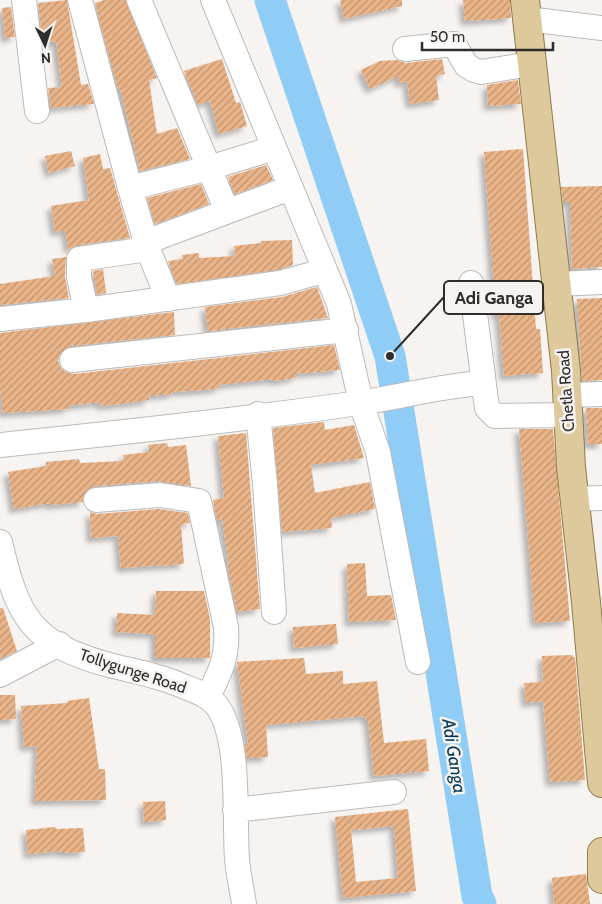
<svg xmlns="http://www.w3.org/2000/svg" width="602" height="904" viewBox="0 0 602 904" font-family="Cabin,sans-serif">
	<defs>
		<pattern id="building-hatch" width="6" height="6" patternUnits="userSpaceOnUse" patternTransform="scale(1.25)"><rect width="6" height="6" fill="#eab488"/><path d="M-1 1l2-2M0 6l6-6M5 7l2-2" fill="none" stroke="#be936f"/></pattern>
		<filter id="shadow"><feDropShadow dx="-4.5" dy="4.5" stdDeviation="2.5" flood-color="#0004"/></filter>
	</defs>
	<rect width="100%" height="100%" fill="#f6f3f1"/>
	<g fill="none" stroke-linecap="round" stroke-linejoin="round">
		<path stroke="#8fcdf6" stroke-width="31" d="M270,0l120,356 87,540 4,8"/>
	</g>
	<path fill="url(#building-hatch)" fill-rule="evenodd" filter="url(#shadow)" d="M67,0l14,85 7,-1 6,20 -43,4 -3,-20 14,-1 -6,-46 -13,2 -5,-40z
		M104,0h22l31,78 -8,2 8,54 20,-6 13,31 -50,12 -20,-83 -2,1 -23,-86z
		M340,0h62v6l-58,13z
		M463,0h47l1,18 -46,3z
		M11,7l4,30 -10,1 -3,-30z
		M222,59l14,44 4,-1 7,24 -28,8 -9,-33 -12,4 -14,-34z
		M442,59l3,15 -9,2 3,24 -29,4 -3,-23 -8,2 -1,-7 -28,13 -9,-19 19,-9 17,-1 9,3z
		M518,80l3,24 -33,2 -1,-21z
		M523,149l13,180h4l3,44 -39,3 -5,-61h-3l-12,-163z
		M71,151l4,15 -26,7 -4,-17z
		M100,154l3,15 7,-1 20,70 -53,7 -8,5 -4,-20 -10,2 -4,-26 38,-6 -6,-42z
		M266,165l7,15 -38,14 -7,-17z
		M201,184l8,20 -54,20 -8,-26z
		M602,186v81l-30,2 -2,-67h-7l-2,-15z
		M292,240l1,25 -16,5 -100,14 -9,-23 15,-2 -1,-4 17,-2v5l36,-2 -1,-10 27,-3v-2z
		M66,257l-1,20 4,21 -69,7v-21l55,-8 -3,-17z
		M103,269l3,24 -9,2 -4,-24z
		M317,287l11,31 -120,13 -3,-24 77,-10z
		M602,298v82l-20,1 -5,-82z
		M174,312l1,23 -105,11 -10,8 -2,7 3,7 5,4 8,2 260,-29 6,25 -45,4v4l-22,3v-2l-54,6 1,3 -16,2 -32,2 1,2 -24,2v4l-21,3 -27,3 -1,-4 -32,4v3l-65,4 -3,-27v-53z
		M586,408h16v36h-14z
		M324,422l1,8 29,-5 10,33 -53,7 4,28 55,-11 5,27 -44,9 1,10 -50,4 -9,-104z
		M519,429h34l17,192 -35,2z
		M246,433l14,176 -23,3 -10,-48h2l-7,-45 -5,1 -4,-20 11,-2 -6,-62z
		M167,443l1,4 18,-2 5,41 -32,-5 -64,5 -11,8 -1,8 -33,3v-2l-36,6 -6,-37 38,-6v-4l33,-3 1,4 44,-2 -1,-6 26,-3 -1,-7z
		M159,509l29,4 2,10 -9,1 3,40 -63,4 -3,-32 -27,2 -1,-26 7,2z
		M365,563l2,33 24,-1 5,25 -47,2 -2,-58z
		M156,591h48l6,28v39h-55v-24l-39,-2 1,-19 38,2z
		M0,608h3l14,43 -17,8z
		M336,624l2,20 -44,4 -1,-21z
		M572,655l1,2h2l10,123 -35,2 -7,-81 -17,2 -2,-20 19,-1 -1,-26z
		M304,658l2,16 37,-3v13l34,-3 7,62 42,-4 3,32 -55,5 -6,-56h-2l-1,-4 -99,9 2,32 -21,1 -2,-14 3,-1 -11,-81z
		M0,695h15l1,24 -16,1z
		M89,698l10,71h6l1,31 -71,1 2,-55 -13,1 -3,-41 47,-3 -1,-2z
		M165,801l1,19 -22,2 -1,-20z
		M408,809l8,82 -73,7 -8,-81zM394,826l4,52 -42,4 -5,-52z
		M55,827l1,2 27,-1 2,24 -23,1v-2l-34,3 -2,-24z
		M586,874l4,30h-36l-2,-26z"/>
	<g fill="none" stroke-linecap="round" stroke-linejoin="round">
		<g stroke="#bdbab8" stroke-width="26">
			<path id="minor" d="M24,0l13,111
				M80,0l50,188
				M139,0l88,211
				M213,0l126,304 22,99 17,49 40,210
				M527,19l75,9
				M405,49l49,-5 12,21 8,5 7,2 50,-8
				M146,242l144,-54
				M471,283l16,125 8,8 73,-1
				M556,284l46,-2
				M168,299l-20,-50 -18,-61 79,-20 65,-20
				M86,310l-7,-33v-18l69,-10
				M0,319l86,-9 194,-27 43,-12
				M72,360l274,-30
				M567,395l35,-1
				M258,414l7,70 9,128
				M0,445c120,-12 240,-25 359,-42 41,-6 81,-17 123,-20
				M574,499l28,-1
				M96,500l64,-5 39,6 27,126c2,30 -5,43 -18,70
				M0,542c17,74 31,102 109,123 24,6 47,10 69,19 14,6 30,10 39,22 24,32 17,113 20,153 1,15 5,30 7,45
				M0,675l59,-31
				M235,810l159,-18"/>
		</g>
		<g stroke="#917b4a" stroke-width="30">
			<path id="major" d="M525,0l41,371 5,96 15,135 16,181
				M602,852v27"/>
		</g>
		<use href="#minor" stroke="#fff" stroke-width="24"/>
		<use href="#major" stroke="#ddc99c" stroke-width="28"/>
	</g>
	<g text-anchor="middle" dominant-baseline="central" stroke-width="5" stroke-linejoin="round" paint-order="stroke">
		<g font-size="16" fill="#2e2d2c" stroke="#f6f3f1">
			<text transform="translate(566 391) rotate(-94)">Chetla Road</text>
			<text transform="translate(133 671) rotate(18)">Tollygunge Road</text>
		</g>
		<g font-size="18" font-style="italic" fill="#053954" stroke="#f6f3f1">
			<text transform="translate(454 756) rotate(81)">Adi Ganga</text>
		</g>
	</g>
	<path fill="none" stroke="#2e2d2c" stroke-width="2" d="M390 356L444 297"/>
	<circle fill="#2e2d2c" stroke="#f6f3f1" stroke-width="2" cx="390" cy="356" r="5"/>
	<rect fill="#f6f3f1" stroke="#2e2d2c" stroke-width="2" x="444" y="281" width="99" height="33" rx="5"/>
	<g font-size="18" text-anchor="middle" font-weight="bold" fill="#2e2d2c">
		<text x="494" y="304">Adi Ganga</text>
	</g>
	<g transform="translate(45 45) rotate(176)" stroke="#f6f3f1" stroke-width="4" paint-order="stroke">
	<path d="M0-4L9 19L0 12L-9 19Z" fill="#2e2d2c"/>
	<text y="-8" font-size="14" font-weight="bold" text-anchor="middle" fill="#2e2d2c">N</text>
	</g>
	<path d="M422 42v8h131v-8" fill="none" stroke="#2e2d2c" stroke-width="2.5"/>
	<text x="430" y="42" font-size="15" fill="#2e2d2c" stroke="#f6f3f1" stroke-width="4" paint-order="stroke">50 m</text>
</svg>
